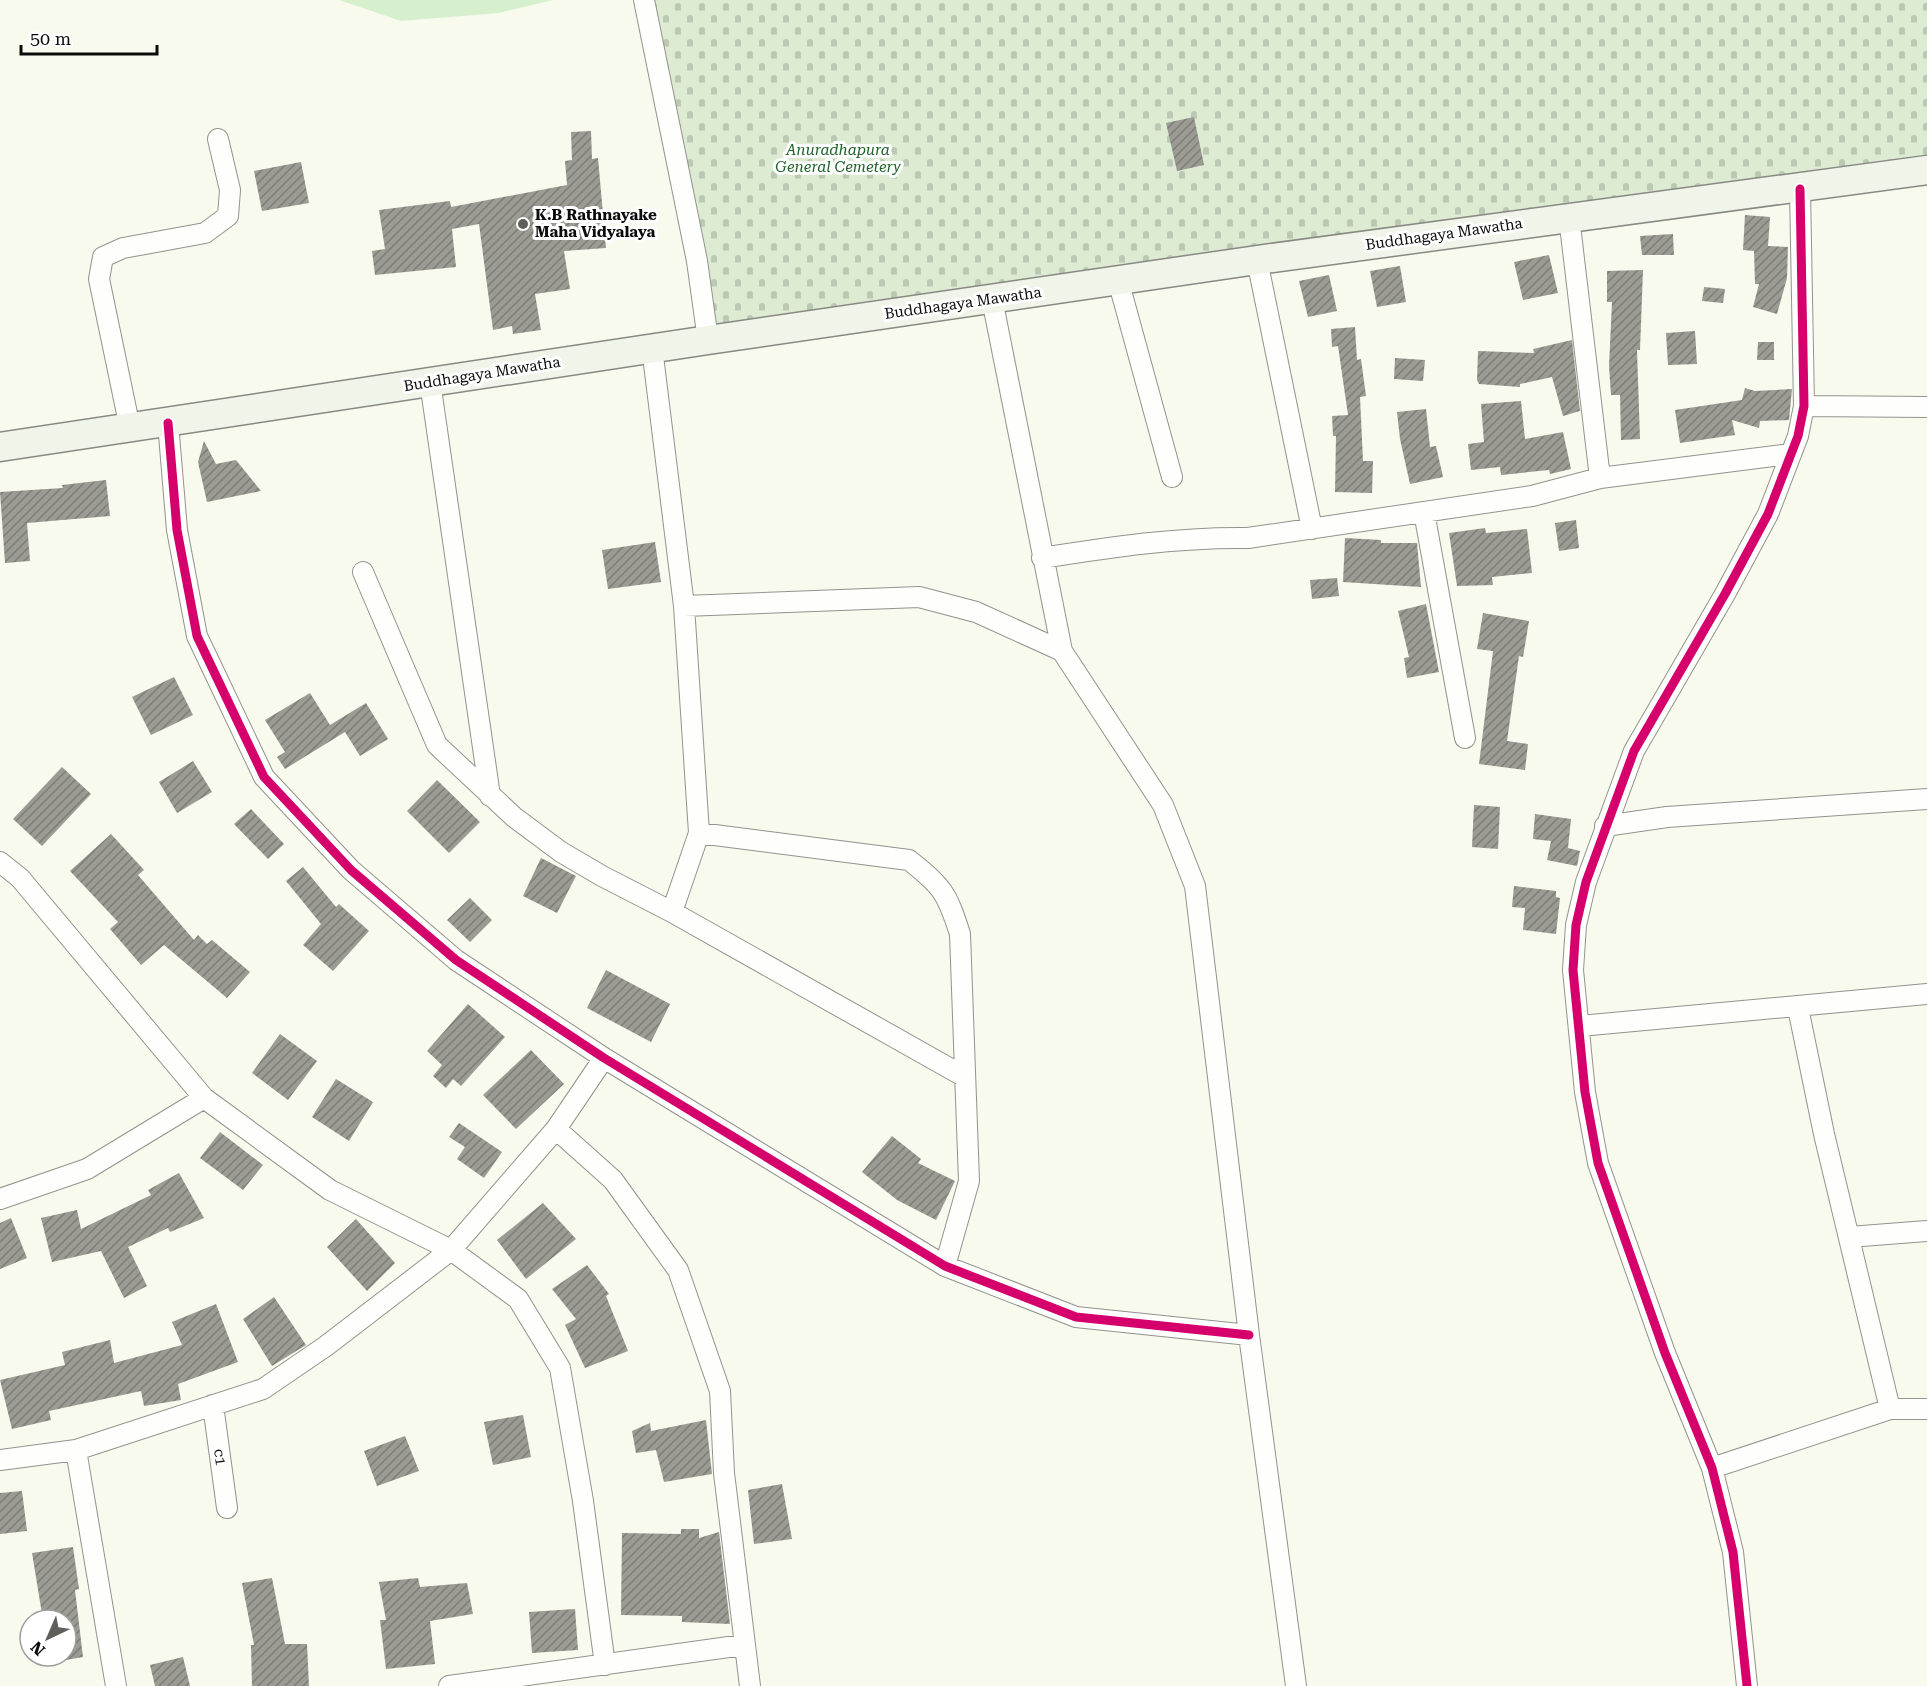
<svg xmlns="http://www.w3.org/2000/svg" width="1927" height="1686" viewBox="0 0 1927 1686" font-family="'Roboto Serif',serif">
	<defs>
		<pattern id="cemetery-stones" width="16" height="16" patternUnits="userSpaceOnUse" patternTransform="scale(1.5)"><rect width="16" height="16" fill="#dcebd2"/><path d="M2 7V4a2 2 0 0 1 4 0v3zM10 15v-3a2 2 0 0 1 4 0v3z" fill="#bbc8b3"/></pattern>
		<pattern id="building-hatch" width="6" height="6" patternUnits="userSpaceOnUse" patternTransform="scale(1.5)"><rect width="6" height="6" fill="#9b9b94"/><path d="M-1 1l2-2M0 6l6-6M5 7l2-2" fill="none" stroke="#7d7d77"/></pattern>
	</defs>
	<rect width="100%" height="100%" fill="#f8faed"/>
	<path fill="url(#cemetery-stones)" d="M644,0h1283v170l-1219,170z"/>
	<path fill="#d6f0ce" d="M339,0h214l-54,13 -98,8z"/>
	<path fill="url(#building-hatch)" d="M1194,117l10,48 -27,6 -11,-48z
		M591,131l1,28 6,-1 8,90 -42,3 6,38 -35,5 6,36 -28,4 -1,-8 -19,4 -14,-106 -27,5 4,38 -81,8 -3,-24 13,-2 -6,-39 71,-9 1,6 116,-22 -2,-24 7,-1 -1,-28z
		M301,162l8,41 -47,8 -8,-40z
		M1745,215l25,2 -2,29 20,1 -1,31 -10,36 -24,-7 6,-23h-4l-1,-33 -11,-1z
		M1673,234l1,21h-32l-2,-19z
		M1549,255l9,38 -35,7 -9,-38z
		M1400,266l6,36 -29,5 -7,-36z
		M1643,270l-3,80h-3l3,89 -19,1 -1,-45h-9l-2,-29 3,-64h-5v-31z
		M1329,275l8,36 -29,6 -9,-36z
		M1704,287l21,2 -2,14 -21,-2z
		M1355,327l2,33 4,-1 5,37 -6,1 3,64h10l-1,32 -37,-1 1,-56h-3l-1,-20 16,-1 -10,-69 -6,1 -1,-18z
		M1695,331l2,33 -29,1 -2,-32z
		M1572,340l8,71 -17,5 -11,-39 -32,7v3l-41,-3 -2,-4 1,-29 56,2 -1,-4z
		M1758,342h16v18h-17z
		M1395,358l30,2 -2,21 -29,-2z
		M1745,388l10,3 37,-2 -3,31 -29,1 -1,7 -27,-8 3,15 -55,8 -5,-33 67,-10z
		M1521,401l4,38 38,-7 8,37 -21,5 -1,-4 -48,5 -1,-8 -29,3 -3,-26 16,-2 -3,-38z
		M1426,409l4,38 6,-1 7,31 -33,7 -10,-45 -3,-27z
		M204,441l12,23 20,-4 25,31 -54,11 -9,-40z
		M106,480l4,36 -83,7 3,38 -25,2 -5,-71 63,-4 -1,-3z
		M1576,520l3,28 -20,3 -4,-28z
		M1485,528l1,5 41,-4 5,44 -40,4 1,8 -36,1 -8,-53z
		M1345,538l36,2v3h36l4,44 -78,-5z
		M655,542l6,40 -53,7 -6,-39z
		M1337,578l2,18 -27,3 -2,-19z
		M1426,604l13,68 -32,6 -3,-20 5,-1 -11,-46z
		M1483,613l46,8 -6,36 -4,-1 -12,85 21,3 -3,26 -46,-6 14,-113 -16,-2z
		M174,677l19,38 -42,20 -19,-38z
		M310,693l20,32 36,-22 22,36 -28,17 -15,-24 -60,37 -8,-12 8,-5 -20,-32z
		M193,761l19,31 -35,21 -18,-31z
		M62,767l29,27 -49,52 -29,-27z
		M437,780l43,42 -31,31 -42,-42z
		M1474,805l26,2 -2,42 -26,-2z
		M251,809l33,35 -16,15 -34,-35z
		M1535,814l36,5 -3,29 12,3 -3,15 -30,-6 4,-19 -18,-2z
		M111,834l33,36 -6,5 56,65 4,-5 9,9 5,-4 38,32 -23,26 -63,-53 -23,20 -31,-36 8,-7 -48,-51z
		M541,858l35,18 -19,37 -34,-17z
		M303,867l33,40 3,-3 30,27 -36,40 -30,-26 18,-21 -35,-43z
		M1514,886l42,5v6l4,1 -4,36 -33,-4 2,-22 -13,-1z
		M470,898l22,22 -22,22 -23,-22z
		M606,970l64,34 -19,38 -64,-34z
		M468,1004l37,33 -44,49 -8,-7 -7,9 -13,-12 9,-11 -15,-14z
		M280,1034l37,27 -29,39 -36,-27z
		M531,1050l33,34 -48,45 -33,-34z
		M336,1079l37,23 -24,39 -37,-24z
		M459,1123l43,29 -18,26 -27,-19 8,-12 -16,-10z
		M220,1132l43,33 -20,25 -43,-32z
		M892,1136l29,23 -3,4 37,18 -19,39 -39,-20 -35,-28z
		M179,1173l25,45 -34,14 -2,-4 -40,19 19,39 -23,12 -23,-47 -49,11 -11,-44 36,-8 4,19 70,-34 -3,-5z
		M543,1203l33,36 -50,40 -29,-39z
		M11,1218l16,40 -27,11v-46z
		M356,1219l39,44 -28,28 -40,-44z
		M587,1265l22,29 -3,2 22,55 -43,17 -20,-43 11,-6 -24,-30z
		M274,1297l32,48 -34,21 -29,-47z
		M216,1304l22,58 -60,22 3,16 -37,6 -3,-15 -92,20 2,9 -39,9 -12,-49 65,-15 -3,-13 48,-12 4,23 68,-18 -10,-23z
		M523,1415l8,42 -38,8 -9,-43z
		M706,1420l6,54 -48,8 -8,-32 -20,3 -4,-22 18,-8 1,8z
		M405,1436l14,35 -42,15 -13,-35z
		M782,1484l10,55 -38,5 -6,-54z
		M22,1491l5,40 -27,3v-41z
		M681,1529h18v9l20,-6 11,92 -48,-2v-6l-61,-1 1,-82 59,1z
		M73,1547l6,42 -4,1 8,67 -17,3v-40h-23l-11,-67z
		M272,1578l13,66h22l2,42h-57l-1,-41h3l-12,-62z
		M418,1578l2,9 47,-4 6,31 -43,7 5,43 -49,5 -6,-49h6l-7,-38z
		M575,1609l3,41 -46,3 -3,-41z
		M183,1657l7,29h-35l-5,-21z"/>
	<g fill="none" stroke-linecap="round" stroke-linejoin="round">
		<g stroke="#92938d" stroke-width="22">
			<path id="minor" d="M644,0l53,261 11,79
				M1569,217l31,261
				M1257,260l55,269
				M1118,280l54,197
				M992,299l70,352 101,154 32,81 54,449 47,351
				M652,348l32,258 15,227 -27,79
				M430,382l60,414
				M1804,406l123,1
				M168,423l9,107 20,106 67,141 87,93 105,90 148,98 341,208 131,51 173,18
				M130,428l-31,-149 4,-22 20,-9 82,-15 23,-17 2,-26 -12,-51
				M1424,512l41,226
				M1042,558c69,-11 136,-21 206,-20l284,-42 68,-18 190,-24
				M363,572l74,173 77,72 47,35 41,24 70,36 293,165
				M684,606l235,-9 57,15 86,39
				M1605,826l62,-9 260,-18
				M699,833l210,27c34,27 38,33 51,74l9,247 -24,85
				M0,862l20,16 184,220 126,92 121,60 67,49 42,69 23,133 22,164
				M1798,1008l26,126 66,275
				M1580,1026l347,-32
				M556,1129l57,51 65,90 42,121 4,82 26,213
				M0,1199l87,-30 117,-71
				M1849,1237l78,-6
				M213,1405l14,103
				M76,1450l40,236
				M0,1460l76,-10 187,-61 63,-43 125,-96 105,-121 48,-71
				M1712,1468l178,-59h37
				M449,1686l294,-41
				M1747,1686l-14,-134 -21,-84 -47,-115 -67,-190 -13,-71 -12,-122 3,-45 10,-43 48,-131 91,-157 43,-80 30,-78 6,-30 -4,-217"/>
		</g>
		<g stroke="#888983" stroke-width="31">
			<path id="secondary" d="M0,447l708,-107 549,-80 670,-90"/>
		</g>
		<use href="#minor" stroke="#fefefc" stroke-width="20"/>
		<use href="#secondary" stroke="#f1f4e8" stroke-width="28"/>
		<g stroke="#fff" stroke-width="13">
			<path id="cycleway" d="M168,423l9,107 20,106 67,141 87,93 105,90 148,98 341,208 131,51 173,18
				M1747,1686l-14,-134 -21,-84 -47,-115 -67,-190 -13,-71 -12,-122 3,-45 10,-43 48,-131 91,-157 43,-80 30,-78 6,-30 -4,-217"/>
		</g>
		<use href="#cycleway" stroke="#d6006c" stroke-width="9"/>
	</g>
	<circle fill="#5e5f5a" stroke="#fff" stroke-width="2" cx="523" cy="224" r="6"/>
	<g text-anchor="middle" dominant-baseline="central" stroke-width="6" stroke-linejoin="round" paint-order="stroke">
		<g font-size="15" font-style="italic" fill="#1d6128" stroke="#fff">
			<text x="838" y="150">Anuradhapura<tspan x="838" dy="17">General Cemetery</tspan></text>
		</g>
		<g font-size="15" font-weight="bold" fill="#0b0b0b" stroke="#fff" text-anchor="start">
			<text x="535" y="215">K.B Rathnayake<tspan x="535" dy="17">Maha Vidyalaya</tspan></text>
		</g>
		<g font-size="15" fill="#0b0b0b" stroke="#fff">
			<text transform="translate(1444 234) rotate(-8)">Buddhagaya Mawatha</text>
			<text transform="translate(963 303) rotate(-8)">Buddhagaya Mawatha</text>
			<text transform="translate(482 374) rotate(-9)">Buddhagaya Mawatha</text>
			<text transform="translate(220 1457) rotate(82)">c1</text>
		</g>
	</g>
	<g transform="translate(48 1638) rotate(224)"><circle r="28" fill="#ffffff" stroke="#9d9d9d" stroke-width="1.5"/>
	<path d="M0-4.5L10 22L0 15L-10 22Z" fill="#5e5f5a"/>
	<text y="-9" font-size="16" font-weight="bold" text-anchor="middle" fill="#0b0b0b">N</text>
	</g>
	<path d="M21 45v9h136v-9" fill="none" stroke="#0b0b0b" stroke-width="3"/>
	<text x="30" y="45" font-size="18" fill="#0b0b0b" stroke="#ffffff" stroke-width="4.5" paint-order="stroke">50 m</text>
</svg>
